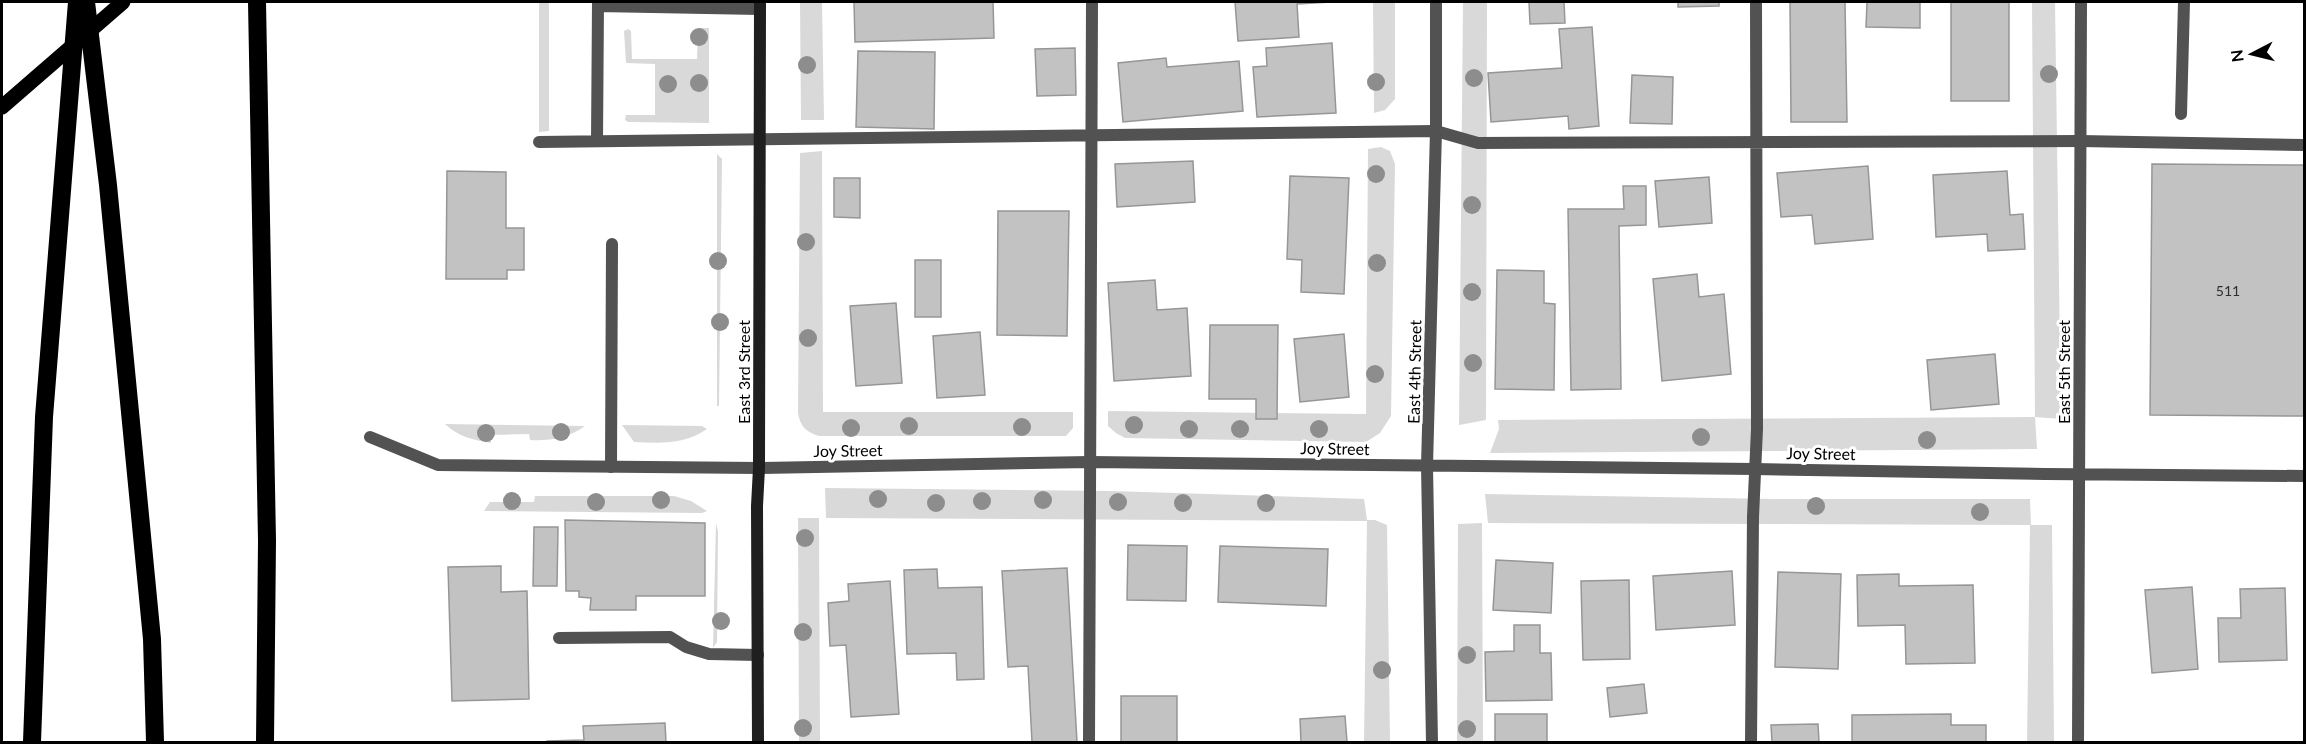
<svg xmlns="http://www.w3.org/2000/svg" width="2306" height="744" viewBox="0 0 2306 744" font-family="Lato,sans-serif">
	<rect width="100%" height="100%" fill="#fff"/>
	<path fill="#d9d9d9" d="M539,2h10v129l-10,1z
		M800,2h22l2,118h-23z
		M1373,2h22v97l-10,11 -11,3z
		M1463,2h24l-1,418 -27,5z
		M2032,2h23l6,417 -26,-2 2,32 -547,4 9,-24 -1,-9 537,-3z
		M698,28h11v95l-81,-1 -3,-2 1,-5h29v-51l-29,-1 -2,-32 4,-2 3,2 1,28h65z
		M1381,147l9,4 5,13 -4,252 -11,17 -14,9 -241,-4 -9,-5 -8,-7v-15l258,3 2,-265z
		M822,151l1,261h250v16l-7,8h-247c-13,-4 -19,-10 -21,-23l2,-260z
		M717,154l5,5 -3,247h-2z
		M445,424l139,2h1c-17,12 -35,15 -55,14l-1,-6 -38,1v8c-18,-3 -32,-6 -46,-19z
		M622,425l80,1 5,3c-23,16 -46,14 -73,13z
		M825,488l286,3 253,8 3,21h8l12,5 3,217h-26l3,-221 -541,-3z
		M1485,494l291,5h254l1,26h21l2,217h-27l3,-217 -542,-2z
		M535,496h139l17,5 16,10 -5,2 -218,-2 6,-9h44z
		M798,518h21l1,224h-21z
		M716,523l2,9 -1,110 -4,6z
		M1482,523l1,219h-26l1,-218z"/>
	<path fill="#c2c2c2" stroke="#969696" stroke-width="1.5" d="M854,2h139l1,36 -139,4z
		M1235,2h96l-34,2 2,33 -61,4z
		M1529,2h35l1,21 -35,1z
		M1678,2h41v4l-41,1z
		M1790,2h55l2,120h-56z
		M1867,2h53v26l-54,-1z
		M1951,2h58v99h-58z
		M1592,27l7,99 -30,3 -1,-13 -77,6 -3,-49 74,-5 -3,-39z
		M1332,43l4,70 -79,4 -4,-50 14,-1 -1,-18z
		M1075,48l1,47 -39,1 -2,-47z
		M858,51l77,1 -1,77 -78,-2z
		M1166,58l1,9 72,-6 4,50 -120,11 -5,-59z
		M1632,75l41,2 -1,47 -42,-1z
		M1193,161l2,41 -78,5 -2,-43z
		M2152,164l152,1v251l-154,-1z
		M1868,166l5,73 -58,5 -3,-29 -31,2 -4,-44z
		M447,171l59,1v56h18v42h-17v9h-61z
		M2007,171l3,44 13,-1 2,35 -37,2 -1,-17 -51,3 -3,-62z
		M1290,176l59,2 -5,116 -43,-2 1,-32 -15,-1z
		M1709,177l3,46 -53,4 -4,-46z
		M834,178h26v40l-26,-1z
		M1623,186h23v39l-27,1 2,163 -50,1 -3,-181h56z
		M998,211h71l-2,125 -70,-1z
		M915,260h26v57h-26z
		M1497,270l47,1v32l11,1 -1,86 -59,-1z
		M1697,274l2,23 25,-3 7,80 -69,7 -9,-102z
		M1155,280l2,30 30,-2 4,68 -77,5 -6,-98z
		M896,303l6,80 -46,3 -6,-80z
		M1210,325h68l-1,94h-21v-20h-47z
		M980,332l5,63 -48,3 -4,-62z
		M1344,334l5,63 -49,5 -6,-63z
		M1995,354l4,50 -68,6 -4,-50z
		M565,520l140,3v73h-69v14h-46l1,-12 -12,-1v-6h-13z
		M534,527h24l-1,59h-24z
		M1128,545l59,1 -1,55 -59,-1z
		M1220,546l108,3 -2,57 -108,-4z
		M1496,560l57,3 -2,50 -58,-3z
		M501,566v26l26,-1 2,108 -77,2 -4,-134z
		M1067,568l10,174h-45l-4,-76 -20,1 -6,-96z
		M937,569l1,19 44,-1 2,92 -27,1 -1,-27 -49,1 -3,-84z
		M1732,571l3,54 -79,5 -3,-54z
		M1778,572l63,2 -3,95 -63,-2z
		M1899,574v12l74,-1 2,78 -69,1 -1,-39 -47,1 -1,-51z
		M1629,580l1,79 -47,1 -2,-79z
		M890,581l9,133 -48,3 -5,-72 -16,1 -2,-43 21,-2 -1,-17z
		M2192,587l6,82 -46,4 -7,-83z
		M2285,588l2,72 -68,2 -1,-44h23l-1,-29z
		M1514,625h26v28h11l1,47 -66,1 -1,-49 29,-1z
		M1644,684l3,29 -37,4 -3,-29z
		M1121,696h56v46h-56z
		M1495,714h52v28h-52z
		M1951,714v11h35v17h-134v-27z
		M1345,716l2,26h-46l-1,-23z
		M665,723l1,19h-119v-1l37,-1 -1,-14z
		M1818,724l1,18h-47l-1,-17z"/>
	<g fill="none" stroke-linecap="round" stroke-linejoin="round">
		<path stroke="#525252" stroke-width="12" d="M598,6l162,3
			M2181,114l3,-112
			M597,141l1,-139
			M539,142l897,-11 42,12 602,-2 224,4
			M611,467l1,-223
			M559,638l111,-1 16,10 23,7 49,1
			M1089,742l3,-740
			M1751,742l2,-225 4,-88 -1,-427"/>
		<path stroke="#525252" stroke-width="12" d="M370,437l68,28 321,3 331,-6 665,7 290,5 259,2
			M1432,742l-5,-276 9,-335v-129
			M2078,742l3,-740"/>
		<path stroke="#1f1f1f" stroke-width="12" d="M758,742l-1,-236 2,-38 1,-466"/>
		<path stroke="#000" stroke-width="15" d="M2,107l121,-105"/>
		<path stroke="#000" stroke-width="18" d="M86,2l22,183 44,454 3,103
			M257,2l10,539 -2,201
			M32,742l12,-325 33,-415"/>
	</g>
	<g fill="#8d8d8d">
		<circle cx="699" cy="37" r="9"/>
		<circle cx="807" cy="65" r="9"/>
		<circle cx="2049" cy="74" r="9"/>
		<circle cx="1474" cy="78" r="9"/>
		<circle cx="1376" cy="82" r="9"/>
		<circle cx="699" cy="83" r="9"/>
		<circle cx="668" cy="84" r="9"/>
		<circle cx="1376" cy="174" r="9"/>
		<circle cx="1472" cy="205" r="9"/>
		<circle cx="806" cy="242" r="9"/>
		<circle cx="718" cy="261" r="9"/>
		<circle cx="1377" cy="263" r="9"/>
		<circle cx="1472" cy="292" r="9"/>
		<circle cx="720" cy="322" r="9"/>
		<circle cx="808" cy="338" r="9"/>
		<circle cx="1473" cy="363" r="9"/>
		<circle cx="1375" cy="374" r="9"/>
		<circle cx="1134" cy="425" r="9"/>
		<circle cx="909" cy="426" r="9"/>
		<circle cx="1022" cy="427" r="9"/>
		<circle cx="851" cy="428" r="9"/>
		<circle cx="1189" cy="429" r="9"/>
		<circle cx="1240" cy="429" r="9"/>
		<circle cx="1319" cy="429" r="9"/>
		<circle cx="561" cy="432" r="9"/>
		<circle cx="486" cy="433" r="9"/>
		<circle cx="1701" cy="437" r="9"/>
		<circle cx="1927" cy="440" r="9"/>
		<circle cx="878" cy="499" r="9"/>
		<circle cx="661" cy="500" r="9"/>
		<circle cx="1043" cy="500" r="9"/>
		<circle cx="512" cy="501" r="9"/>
		<circle cx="982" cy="501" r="9"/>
		<circle cx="596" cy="502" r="9"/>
		<circle cx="1118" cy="502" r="9"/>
		<circle cx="936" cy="503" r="9"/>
		<circle cx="1183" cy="503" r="9"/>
		<circle cx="1266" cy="503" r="9"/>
		<circle cx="1816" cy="506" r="9"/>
		<circle cx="1980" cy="512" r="9"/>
		<circle cx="805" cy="538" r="9"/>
		<circle cx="721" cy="621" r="9"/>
		<circle cx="803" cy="632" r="9"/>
		<circle cx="1467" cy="655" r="9"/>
		<circle cx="1382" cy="670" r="9"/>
		<circle cx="803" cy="728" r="9"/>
		<circle cx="1467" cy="729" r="9"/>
	</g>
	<g text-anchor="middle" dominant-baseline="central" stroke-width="6" stroke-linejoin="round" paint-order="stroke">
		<g font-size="14" fill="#303030">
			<text x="2228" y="290">511</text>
		</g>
		<g font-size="16" fill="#000" stroke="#fff">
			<text transform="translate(743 372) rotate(-90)">East 3rd Street</text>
			<text transform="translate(1414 372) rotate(-89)">East 4th Street</text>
			<text transform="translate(2063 372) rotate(-90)">East 5th Street</text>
			<text transform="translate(1335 448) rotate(1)">Joy Street</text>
			<text transform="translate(848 450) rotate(-1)">Joy Street</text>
			<text transform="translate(1821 453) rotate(1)">Joy Street</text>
		</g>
	</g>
	<rect width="2306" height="744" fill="none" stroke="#000000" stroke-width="6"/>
	<g transform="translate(2252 54) rotate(263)" stroke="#ffffff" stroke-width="4.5" paint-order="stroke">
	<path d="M0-4.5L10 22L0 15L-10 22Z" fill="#000000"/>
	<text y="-9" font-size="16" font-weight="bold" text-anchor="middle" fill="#000000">N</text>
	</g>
</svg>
